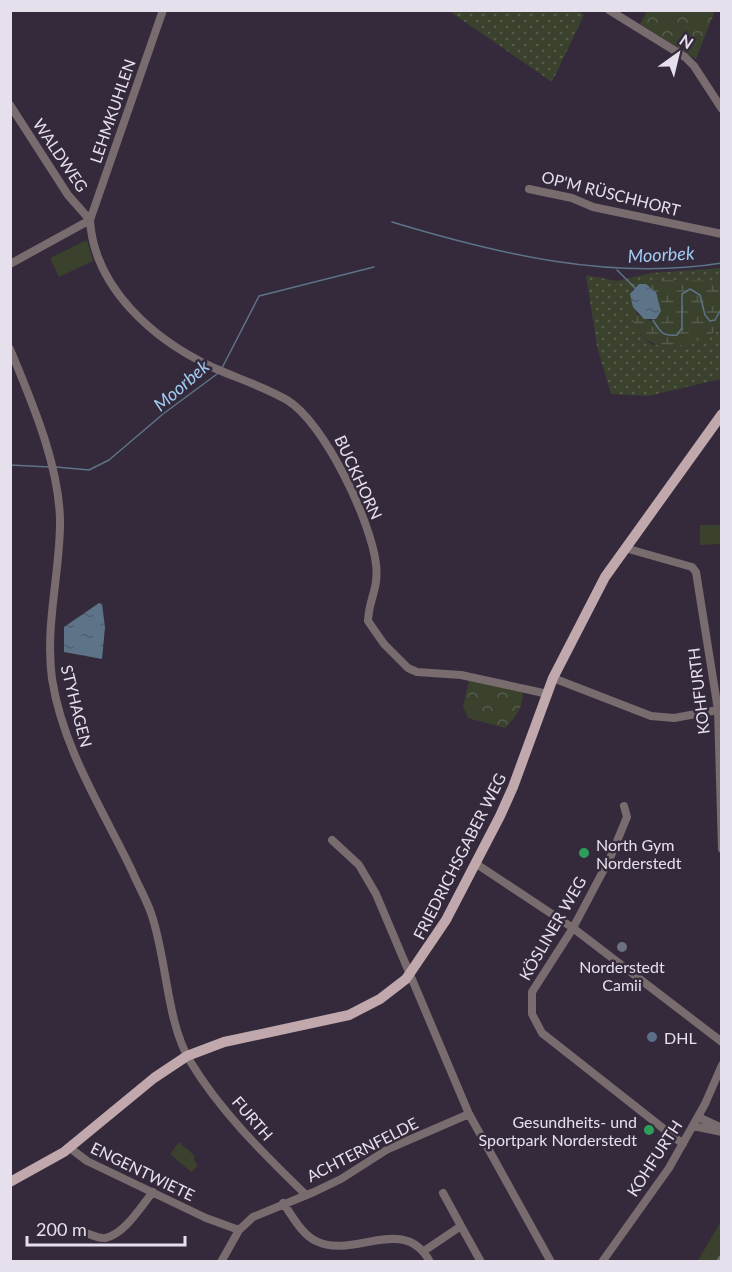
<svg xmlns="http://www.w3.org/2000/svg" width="732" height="1272" viewBox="0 0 732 1272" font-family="Lato,sans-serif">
	<defs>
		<pattern id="grass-dots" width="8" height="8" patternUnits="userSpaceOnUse" patternTransform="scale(1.5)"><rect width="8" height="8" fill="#3a412c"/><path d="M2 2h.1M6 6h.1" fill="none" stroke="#565c4b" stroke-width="1.8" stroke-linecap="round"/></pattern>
		<pattern id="forest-crowns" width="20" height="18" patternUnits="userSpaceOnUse" patternTransform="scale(1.5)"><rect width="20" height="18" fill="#3a412c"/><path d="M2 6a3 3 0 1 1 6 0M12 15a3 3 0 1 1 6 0" fill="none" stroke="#565c4b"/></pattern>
		<pattern id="wetland-marsh" width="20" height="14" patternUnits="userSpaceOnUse" patternTransform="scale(1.5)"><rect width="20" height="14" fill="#3a412c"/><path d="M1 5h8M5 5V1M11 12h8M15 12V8" fill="none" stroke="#565c4b"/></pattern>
		<pattern id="water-ripples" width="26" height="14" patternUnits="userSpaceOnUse" patternTransform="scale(1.5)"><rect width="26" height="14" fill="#5d7488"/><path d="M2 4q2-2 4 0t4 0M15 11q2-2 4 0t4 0" fill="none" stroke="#525e6b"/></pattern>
	</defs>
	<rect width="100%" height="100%" fill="#342a3c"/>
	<path fill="url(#grass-dots)" d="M576,10l8,5 -32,67 -103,-71z
		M721,268v13l-5,1 -65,-2 -19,10c1,22 0,43 21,55l60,-11 8,-6v51l-73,17 -37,-2 -14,-48 -11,-71 31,6 34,-8z"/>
	<path fill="url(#forest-crowns)" d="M647,11h68l-19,48 -56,-35z
		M469,680l49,9 5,4c0,15 -8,25 -18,35l-37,-10 -5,-11z"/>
	<path fill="url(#wetland-marsh)" d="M651,280l70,1v47c-39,28 -95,29 -91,-34l7,20 13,7 6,-2 -10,-35h-7z"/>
	<path fill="#3a412c" d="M87,240l6,21 -34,16 -9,-19z
		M700,525h21v19l-21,1z
		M179,1142l16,14 -1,4 4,6 -7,6 -21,-18z
		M721,1221v31l-5,9 -19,1z"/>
	<path fill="url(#water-ripples)" d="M639,284h7l10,8 5,19 -5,8h-12l-11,-12 -3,-13z
		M99,603l3,1 3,23 -3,32 -38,-7v-25z"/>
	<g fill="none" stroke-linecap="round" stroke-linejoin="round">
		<path stroke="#5d7488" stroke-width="1.5" d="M392,222c106,32 218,59 330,41
			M617,270l18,18
			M653,320c7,11 9,17 24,15l5,-7v-34l8,-5 10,6 5,20 5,6 5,-1 5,-9
			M222,368l37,-72 115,-29
			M10,465l39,2
			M56,467l33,3 20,-10 54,-46 54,-40"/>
		<path stroke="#786c6e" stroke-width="8" d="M163,10l-73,210c4,68 64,120 122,147 24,11 51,19 75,33 37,22 84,121 89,164 3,25 -7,34 -8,57l16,23 24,24 9,4 44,3 87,19
			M609,10l76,47 9,9 28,43
			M10,105l58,90 22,25
			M529,189l43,9 21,9 129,27
			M10,264l80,-44
			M10,349c22,53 51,120 50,177 -1,52 -15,101 -8,153 11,70 50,129 80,192 6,14 14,28 19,42 16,45 15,108 39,148 30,50 73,92 115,133
			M625,548l67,19 4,5 22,138 4,139
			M553,678l98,38 23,2 44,-8
			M624,806l3,11 -17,41 -37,70 -41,64v22l10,19 141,111
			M332,840l27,25 17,29 93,220 82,148
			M475,863l98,65 149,114
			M698,1117l24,11
			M693,1126l29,6
			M70,1148l17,13 119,57 33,12
			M443,1193l18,33
			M283,1203c9,12 19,32 33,38 38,19 88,-28 114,21
			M86,1233c6,2 13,6 19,5 20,-4 36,-32 48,-46
			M424,1251l37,-25 20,36
			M221,1262l18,-32 14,-13 61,-25 27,-13 47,-30 81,-35
			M602,1262l67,-94 36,-64 17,-39
			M720,1262l2,-3"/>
		<path stroke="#c0a8ac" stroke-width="10" d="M10,1182l54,-30 90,-74 33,-22 37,-14 125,-27 31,-16 26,-20 40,-59 54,-104 13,-29 40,-109 52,-101 117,-163"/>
	</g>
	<g fill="#2e9e5b" stroke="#342a3c" stroke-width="2">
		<circle cx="584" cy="853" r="6"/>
		<circle cx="649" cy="1130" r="6"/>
	</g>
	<circle fill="#6b7280" stroke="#342a3c" stroke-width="2" cx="622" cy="947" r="6"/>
	<circle fill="#5c6f8a" stroke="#342a3c" stroke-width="2" cx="652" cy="1037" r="6"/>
	<g text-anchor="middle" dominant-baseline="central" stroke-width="5" stroke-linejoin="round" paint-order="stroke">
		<g font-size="16" fill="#e6e0ec" stroke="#342a3c">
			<text transform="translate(112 111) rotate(-71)">LEHMKUHLEN</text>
			<text transform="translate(61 155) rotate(56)">WALDWEG</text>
			<text transform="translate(611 193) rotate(14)">OP'M RÜSCHHORT</text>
			<text transform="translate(359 477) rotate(65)">BUCKHORN</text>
			<text transform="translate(698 691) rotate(-97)">KOHFURTH</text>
			<text transform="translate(77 706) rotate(76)">STYHAGEN</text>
			<text transform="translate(459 856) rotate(-63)">FRIEDRICHSGABER WEG</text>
			<text transform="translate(552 928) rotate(-60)">KÖSLINER WEG</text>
			<text transform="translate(253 1118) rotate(49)">FURTH</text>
			<text transform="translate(362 1149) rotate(-27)">ACHTERNFELDE</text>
			<text transform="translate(654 1158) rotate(-57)">KOHFURTH</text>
			<text transform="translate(143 1171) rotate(26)">ENGENTWIETE</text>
		</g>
		<g font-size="16" fill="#e6e0ec" stroke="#342a3c" text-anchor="start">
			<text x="596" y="844">North Gym<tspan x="596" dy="18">Norderstedt</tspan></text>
			<text x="622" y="966" text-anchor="middle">Norderstedt<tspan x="622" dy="18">Camii</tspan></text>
			<text x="664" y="1037">DHL</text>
			<text x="637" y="1121" text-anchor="end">Gesundheits- und<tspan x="637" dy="18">Sportpark Norderstedt</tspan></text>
		</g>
		<g font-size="18" font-style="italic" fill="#a1ccf2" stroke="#342a3c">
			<text transform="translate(661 254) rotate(-3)">Moorbek</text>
			<text transform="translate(181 385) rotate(-41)">Moorbek</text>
		</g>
	</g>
	<rect width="732" height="1272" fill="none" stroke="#e6e0ec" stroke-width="24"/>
	<g transform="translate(678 54) rotate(34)" stroke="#342a3c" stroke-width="4.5" paint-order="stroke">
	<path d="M0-4.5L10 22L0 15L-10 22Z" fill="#e6e0ec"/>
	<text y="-9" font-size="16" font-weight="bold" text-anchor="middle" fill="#e6e0ec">N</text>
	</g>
	<path d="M27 1236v9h158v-9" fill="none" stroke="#e6e0ec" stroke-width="3"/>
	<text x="36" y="1236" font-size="18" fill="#e6e0ec" stroke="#342a3c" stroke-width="4.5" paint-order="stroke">200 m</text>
</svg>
